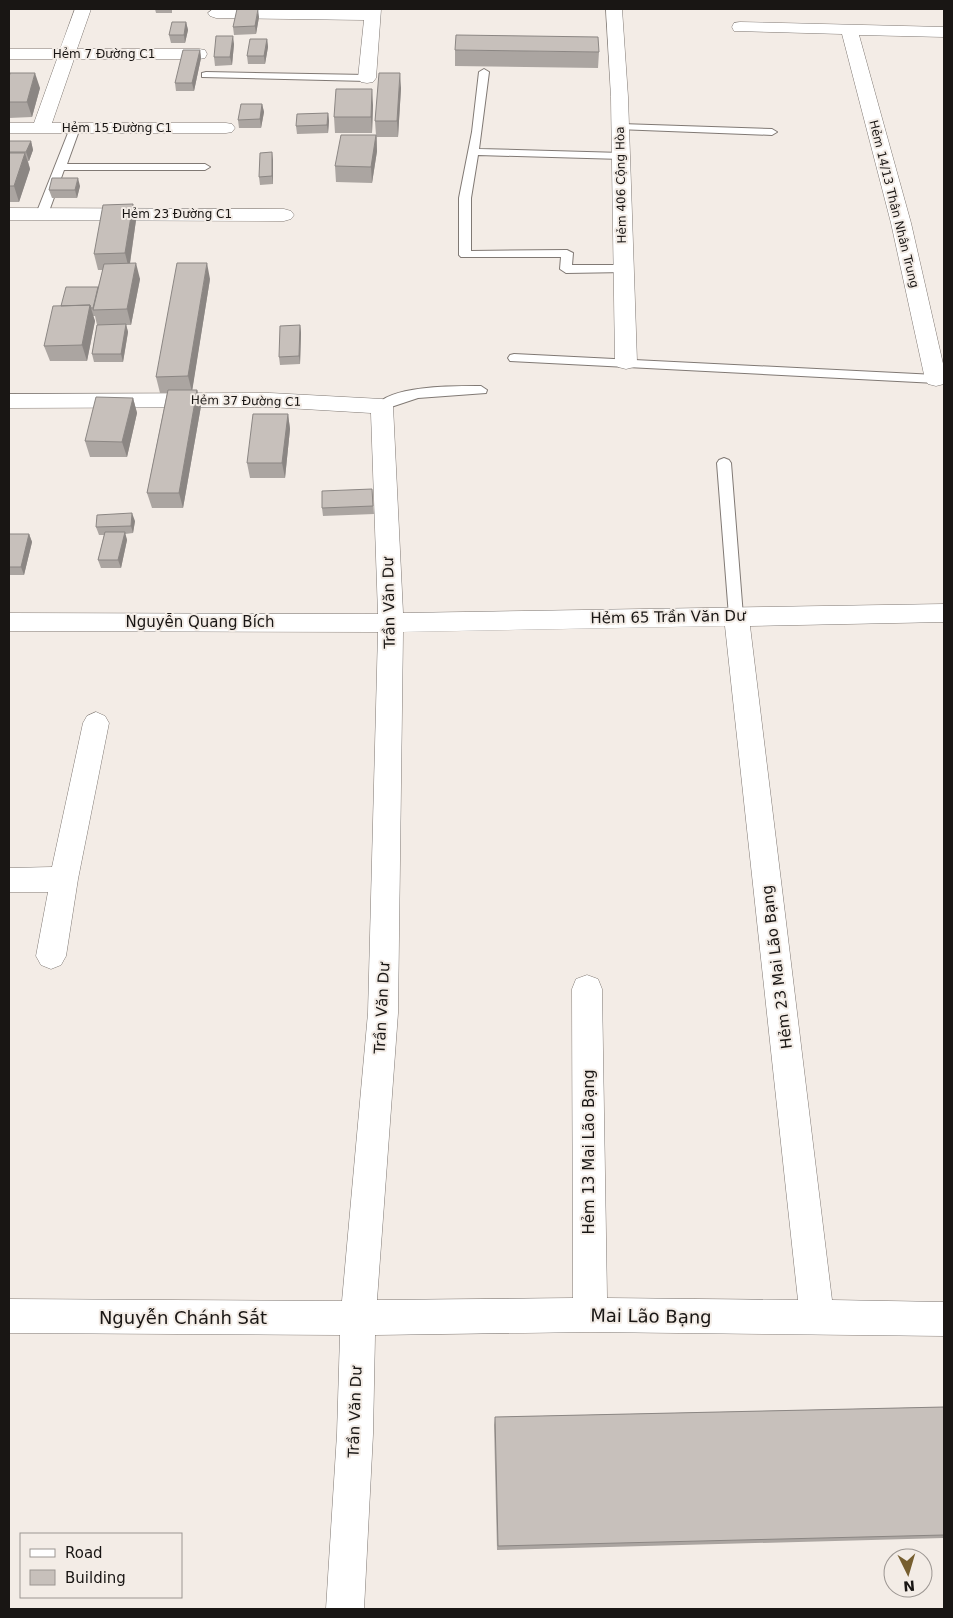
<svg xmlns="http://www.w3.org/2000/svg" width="953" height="1618" viewBox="0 0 953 1618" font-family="'DejaVu Sans',sans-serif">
	<rect width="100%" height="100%" fill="#f3ece6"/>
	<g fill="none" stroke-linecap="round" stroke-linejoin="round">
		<g stroke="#807974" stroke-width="2">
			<path id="service" d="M484,69l5,3 -10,77 143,4 5,3 -5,3 -144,-4 -7,43v53l96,-1 6,3 -1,12h50l6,4 -2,3 -60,1 -6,-4 1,-12h-100l-2,-2v-57l13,-66 7,-60z
				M206,72l161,3 5,3 -5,3 -165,-4v-4z
				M621,124l151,5 5,3 -5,3 -155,-6 -1,-2 1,-2z
				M75,125l5,3 -13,36h138l5,3 -5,3h-141l-16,44 -6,3 -4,-1 -2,-2 34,-86z
				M514,354l422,21 6,4 -6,4 -426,-22 -2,-3 2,-3z
				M481,386l6,4 -1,3 -68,5 -36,12 -6,-4c14,-21 81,-20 105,-20z
				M724,458l5,2 2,3 12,153 -2,4 -5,2 -5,-2 -2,-4 -12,-153 2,-3z"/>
		</g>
		<g stroke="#807974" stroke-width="1">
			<path id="minor" d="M75,9h16l-14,40h122l6,1 2,4 -2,4 -6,1h-125l-22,64h174l6,1 3,4 -3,4 -6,1h-217v-10h25l23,-64h-48v-10h51z
				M213,9h168l-5,69 -3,4 -6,1 -6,-1 -3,-4 6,-58 -148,-2 -6,-2 -2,-3z
				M606,9h16l6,88 9,265 -3,5 -8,2 -8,-2 -3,-5 -4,-265z
				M740,22l204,5v10l-85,-2 52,188 33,145v16l-8,2 -8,-2 -3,-5 -34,-156 -49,-189 -108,-3 -2,-4 2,-4z
				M9,208l275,1 7,2 3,4 -3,4 -7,2 -275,-1z
				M270,393l112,6 8,2 3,5 10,207 541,-9v18l-194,4 82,674 112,2v34l-354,-4 -215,3 -2,99 -9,175h-38l11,-175 3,-99 -331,-2v-34l333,2 26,-288 10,-381 -369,-1v-18l369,1 -7,-201 -101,-6 -261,1v-14zM725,626l73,674 -191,-2 -5,-309 -4,-10 -11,-4 -11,4 -4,10 1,309 -196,2 21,-287 5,-381z
				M96,712l9,4 4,7 -31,156 -12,77 -5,9 -10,4 -10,-4 -5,-9 12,-64h-39v-24l43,-1 31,-144 4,-7z"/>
		</g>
		<use href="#service" fill="#fff" fill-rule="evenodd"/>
		<use href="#minor" fill="#fff" fill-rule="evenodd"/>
	</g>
	<path fill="#aba5a1" d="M155,9h38v1h-21v3h-16z
		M259,17l-3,17 -22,1 -1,-8z
		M186,22l2,8 -3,13h-14l-2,-8z
		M267,39l1,8 -3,17h-17l-1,-8z
		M234,44l-2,21 -17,1 -1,-9z
		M200,50l1,8 -7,33h-18l-1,-8z
		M455,50l144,2 -1,16 -143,-2z
		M9,78l31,10 -8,29 -23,1z
		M401,88l-3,49h-21v14l-5,32 -36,-1 -1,-16 41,-31 -1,-14z
		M262,104l2,8 -3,16h-22l-1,-8z
		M373,105l-1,28h-37l-1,-16z
		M328,113l1,8 -1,12 -31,1 -1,-8z
		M9,141h22l2,9 -4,11h-1l2,8 -11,33h-10z
		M273,160v24l-13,1 -1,-8z
		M80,186l-3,12h-25l-3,-8z
		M133,204l3,16 -6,44 10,15 -9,46h-5l2,7 -5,30h-29l-2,-8 5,-29 -2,-9h-2l2,5 -8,40h-37l-6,-15 54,-59 5,-17h-5l-4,-16z
		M210,279l-18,111h5l4,16 -18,102h-31l-5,-15 20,-100h-7l-4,-16z
		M300,325l1,8 -1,31 -20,1 -1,-8z
		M133,398l4,15 -10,44h-37l-5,-16z
		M288,414l2,15 -5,49h-35l-3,-15z
		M372,489l2,25 -51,2 -1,-8z
		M135,521l-2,12 -8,1 2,6 -6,28h-20l-3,-8 6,-25h-5l-3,-8z
		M9,534h20l3,8 -8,33h-15z
		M944,1407v131l-447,12 -3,-125 1,-8z"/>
	<path fill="#8b8683" d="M258,9l1,8 -3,17 -1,-8z
		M186,22l2,8 -3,13 -1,-8z
		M233,36l1,8 -2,21 -2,-8z
		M267,39l1,8 -3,17 -1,-8z
		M200,50l1,8 -7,33 -2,-8z
		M35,73l5,15 -8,29 -5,-15z
		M400,73l1,15 -3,49 -1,-16z
		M372,89l1,16 -1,28 -1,-16z
		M262,104l2,8 -3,16 -1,-9z
		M328,113l1,8 -1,12 -1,-8z
		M376,135l1,16 -5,32 -1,-16z
		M31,141l2,9 -4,11 -3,-9z
		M272,152l1,8v24l-1,-8z
		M25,153l5,16 -11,33 -5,-16z
		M78,178l2,8 -3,12 -2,-8z
		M133,204l3,16 -7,49 -4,-16z
		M136,263l4,16 -9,46 -4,-16z
		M207,263l3,16 -18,113 -4,-16z
		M90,305l5,16 -8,40 -5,-16z
		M126,324l2,8 -5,30 -2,-8z
		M300,325l1,8 -1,31 -1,-8z
		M197,390l4,16 -18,102 -4,-15z
		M133,398l4,15 -10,44 -5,-15z
		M288,414l2,15 -5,49 -3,-15z
		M132,513l3,8 -2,12 -2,-7z
		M125,532l2,8 -6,28 -3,-8z
		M29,534l3,8 -8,33 -3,-8z"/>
	<path fill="#c7c0bb" stroke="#8b8683" d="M237,9h21l-3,17 -22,1z
		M172,22h14l-2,13h-15z
		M456,35l142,2 1,15 -144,-2z
		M216,36h17l-3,21h-16z
		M250,39h17l-3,17h-17z
		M183,50h17l-8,33h-17z
		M10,73h25l-8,29h-18v-24z
		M379,73h21l-3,48h-22z
		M336,89h36l-1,28h-37z
		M241,104h21l-2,15 -22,1z
		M328,113l-1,12 -31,1 1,-12z
		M341,135h35l-5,32 -36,-1z
		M9,141h22l-5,11h-17z
		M272,152v24l-13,1 1,-24z
		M9,153h16l-11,33h-5z
		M52,178h26l-3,12h-26z
		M133,204l-8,49 -31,1 9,-49z
		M136,263l-9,46 -34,1 11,-46z
		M177,263h30l-19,113 -32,1z
		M66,287h32l-5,21h-2l-1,-3 -29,1z
		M90,305l-8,40 -38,1 9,-40z
		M126,324l-5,30h-29l5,-29z
		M300,325l-1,31 -20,1 1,-31z
		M168,390h29l-18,103h-32z
		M96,397l37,1 -11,44 -37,-1z
		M253,414h35l-6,49h-35z
		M372,489l1,17 -51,2v-17z
		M132,513l-1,13 -35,1 1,-12z
		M105,532h20l-7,28h-20z
		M9,534h20l-8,33h-12z
		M944,1407v128l-446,11 -3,-129z"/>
	<g text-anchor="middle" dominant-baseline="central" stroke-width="4" stroke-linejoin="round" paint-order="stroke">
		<g font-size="12" fill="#191614" stroke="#f3ece6">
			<text x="104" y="54">Hẻm 7 Đường C1</text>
			<text x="117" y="128">Hẻm 15 Đường C1</text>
			<text transform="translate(621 185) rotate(-91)">Hẻm 406 Cộng Hòa</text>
			<text transform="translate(894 204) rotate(76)">Hẻm 14/13 Thân Nhân Trung</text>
			<text x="177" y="214">Hẻm 23 Đường C1</text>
			<text transform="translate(246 401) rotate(1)">Hẻm 37 Đường C1</text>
		</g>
		<g font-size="15" fill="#191614" stroke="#f3ece6">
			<text transform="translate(389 603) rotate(-91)">Trần Văn Dư</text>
			<text transform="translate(668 617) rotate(-1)">Hẻm 65 Trần Văn Dư</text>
			<text x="200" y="622">Nguyễn Quang Bích</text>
			<text transform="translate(777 967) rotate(-97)">Hẻm 23 Mai Lão Bạng</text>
			<text transform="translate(382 1008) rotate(-87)">Trần Văn Dư</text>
			<text transform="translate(589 1152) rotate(-90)">Hẻm 13 Mai Lão Bạng</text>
			<text transform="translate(355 1412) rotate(-88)">Trần Văn Dư</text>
		</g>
		<g font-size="18" fill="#191614" stroke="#f3ece6">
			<text transform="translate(651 1316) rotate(1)">Mai Lão Bạng</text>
			<text x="183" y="1317">Nguyễn Chánh Sắt</text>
		</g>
	</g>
	<rect width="953" height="1618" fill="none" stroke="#191614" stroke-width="20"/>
	<rect x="20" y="1533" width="162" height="65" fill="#f3ece6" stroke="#9c9692"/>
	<rect x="30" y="1549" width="25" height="8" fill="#ffffff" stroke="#9c9692"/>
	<text x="65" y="1558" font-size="15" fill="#191614">Road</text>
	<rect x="30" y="1570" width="25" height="15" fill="#c7c0bb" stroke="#9c9692"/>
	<text x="65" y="1583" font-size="15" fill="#191614">Building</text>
	<g transform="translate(908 1573) rotate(175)"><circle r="24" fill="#f3ece6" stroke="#9c9692"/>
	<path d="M0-4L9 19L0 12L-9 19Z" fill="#765e2f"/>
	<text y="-8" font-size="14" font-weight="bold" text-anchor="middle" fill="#191614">N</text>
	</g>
</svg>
